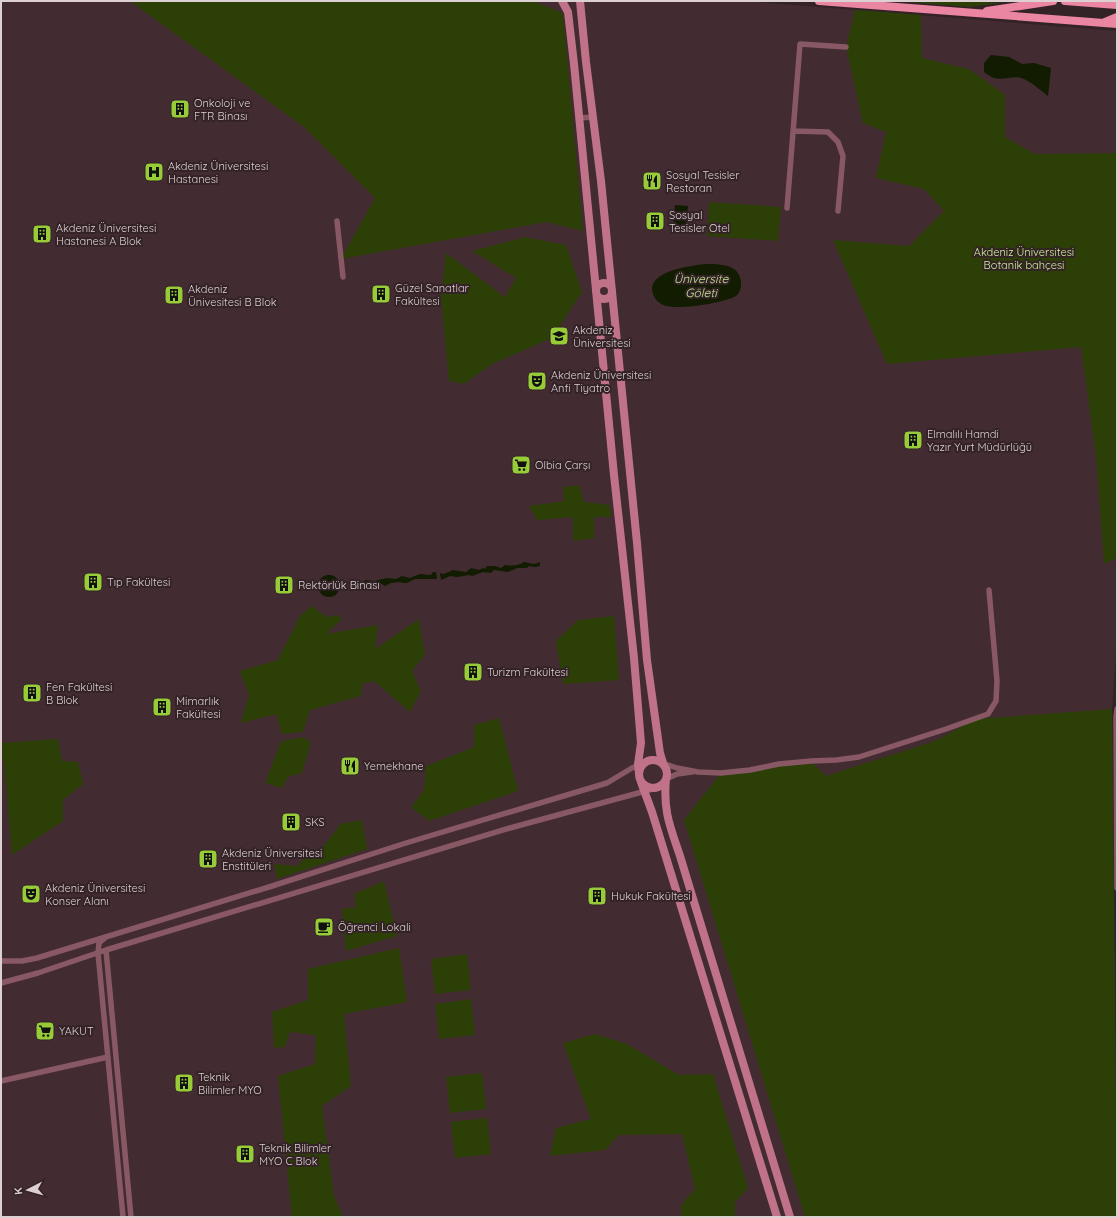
<svg xmlns="http://www.w3.org/2000/svg" width="1118" height="1218" viewBox="0 0 1118 1218" font-family="Quicksand,sans-serif">
	<rect width="100%" height="100%" fill="#332327"/>
	<path fill="#422b31" d="M1,1h743l373,30v611l-5,67 5,508h-1116z"/>
	<path fill="#2c3f06" d="M130,1h402l31,12 20,218 -37,-9 -205,37 34,-61 -71,-71z
		M895,1h75l31,2 -32,4z
		M855,10l66,5 1,43 47,11 36,26v42l30,17 82,-1v405l-13,6 -8,-108 -15,-109 -194,17 -54,-124 76,6 35,-35 -20,-22 -48,-11 10,-46 -23,-9 -17,-76z
		M709,202l72,5 -3,34 -71,-5z
		M525,237l41,8 16,47 -30,46 -60,26 -28,20 -15,-3 -8,-84 5,-44 59,44 11,-19 -44,-27z
		M579,485l5,17 26,3 1,12h-17v21l-21,3v-24l-36,3 -8,-14 35,-5 -1,-14z
		M311,606l16,11 11,-2 4,4 -16,15 52,-9 -3,24 44,-30 6,36 -13,16 9,20 -11,21 -36,-31 -12,3 -1,12 -51,14 -7,22 -21,2 -6,-20 -35,9 8,-28 -9,-24 38,-11 22,-44z
		M614,616l5,64 -56,4 -7,-43 22,-21z
		M1112,709l5,508h-312l-121,-397 37,-47 90,-12 15,15 109,-35 41,-22z
		M499,718l19,73 -89,30 -18,-14 13,-17 2,-24 48,-19v-22z
		M304,737l7,6 -9,30 -14,4 -6,11 -17,-5 16,-42z
		M58,739l4,22 16,1 5,22 -20,16v21l-51,34 -8,-93 -3,-4v-15z
		M362,820l5,29 -90,30 -3,-15 23,2 10,-10h-31v-4l45,-3 20,-25z
		M384,881l13,55 -51,15 -4,-42 14,-2 -2,-13z
		M399,948l8,54 -63,12 7,72 -29,20 12,90 9,21h-51l-14,-141 37,-12 1,-29 -26,-3 -5,15 -11,1 -2,-36 36,-12v-31z
		M467,954l4,36 -36,4 -4,-35z
		M471,999l4,36 -36,4 -4,-35z
		M595,1034l32,10 52,31 34,-1 35,114 -13,14v15h-53l-1,-12 14,-16 -13,-55 -63,1 -14,15 -55,6 6,-28 35,-9 -28,-76z
		M482,1073l4,36 -36,4 -4,-36z
		M487,1118l4,36 -36,4 -4,-36z"/>
	<path fill="#111c00" d="M991,55l18,2 13,7 12,-1 17,5 -3,28c-7,-5 -15,-13 -24,-17 -14,-6 -24,7 -40,-7v-9z
		M675,205l13,1 -2,25 -13,-1z
		M707,264c8,0 19,0 27,5 8,5 10,21 2,27 -9,6 -48,12 -60,11 -8,0 -17,-2 -21,-9 -16,-26 37,-33 52,-34z
		M524,562l10,2 6,-2v4l-5,1 -6,-1 -2,2h-10l-9,4 -14,-2 -3,3 -8,-1 -11,4 -3,-1 -12,2 -7,-1 -9,4 -1,-7 4,1 9,-4 13,2 5,-4 8,2 4,-2 2,1 2,-3h8l6,2 4,-3c7,1 13,1 19,-3z
		M433,572h3l1,7h-22l-8,4h-4l-4,-1 -8,1 -6,3 -5,-3 -11,5 -2,-1 -3,-3 1,-4 9,1 13,-3 9,1 6,-3 8,2 10,-4 11,1z
		M318 586a11 11 0 1 1 22 0a11 11 0 1 1-22 0Z"/>
	<g fill="none" stroke-linecap="round" stroke-linejoin="round">
		<path stroke="#895865" stroke-width="5.5" d="M579,118l14,-1
			M793,131l35,1 10,10 5,14 -5,55
			M787,208l13,-164 46,3
			M337,221l6,56
			M1117,709l-1,8 1,171
			M662,763l15,5 21,4 23,1 29,-3 29,-6 32,-3 25,-1 23,-3 87,-28 42,-15 8,-13 1,-20 -8,-91
			M666,779l11,-5 15,-2
			M105,938l-6,5 -1,10 25,264
			M106,950l25,267
			M1,961h21l15,-3 232,-71 137,-44 201,-60 25,-15 14,-6
			M1,983l37,-10 68,-23 404,-122 143,-39
			M1,1081l107,-24"/>
		<path stroke="#c07288" stroke-width="8" d="M562,1l6,11 6,52 40,411 20,183 7,85 -3,21 1,10
			M580,1l6,61 15,119 36,362 10,117 13,93 4,13
			M596 291a8 8 0 1 1 16 0a8 8 0 1 1-16 0Z
			M639 774a14 14 0 1 1 28 0a14 14 0 1 1-28 0Z
			M666,779c-3,32 4,47 14,77l110,361
			M641,782l11,30 125,405"/>
		<path stroke="#ea85a2" stroke-width="8" d="M819,1l298,23
			M1065,1l52,4
			M987,11l66,-10
			M1105,22l12,-5"/>
	</g>
	<defs>
		<g id="building-square" transform="scale(1)"><rect x="-9" y="-9" width="18" height="18" rx="4" fill="#97cc38" stroke="#332327"/><path d="M-4-6H4V6H1V3H-1V6H-4ZM-2.5-4.3h1.7v1.8h-1.7ZM.8-4.3h1.7v1.8H.8ZM-2.5-1h1.7V.8h-1.7ZM.8-1h1.7V.8H.8Z" fill="#111"/></g>
		<g id="hospital-square" transform="scale(1)"><rect x="-9" y="-9" width="18" height="18" rx="4" fill="#97cc38" stroke="#332327"/><path d="M-5-5h3v3.5h4V-5h3V5h-3V1.5h-4V5h-3Z" fill="#111"/></g>
		<g id="restaurant-square" transform="scale(1)"><rect x="-9" y="-9" width="18" height="18" rx="4" fill="#97cc38" stroke="#332327"/><path d="M-5-6h1v4h1v-4h1v4h1v-4h1v5L-1.5 .5V6h-2V.5L-5-1ZM5-6V6H3V1.5H1.5Q1.5-4 5-6Z" fill="#111"/></g>
		<g id="university-square" transform="scale(1)"><rect x="-9" y="-9" width="18" height="18" rx="4" fill="#97cc38" stroke="#332327"/><path d="M0-5L7-2L0 1L-7-2ZM-4 1L0 2.5L4 1V4Q0 6-4 4Z" fill="#111"/></g>
		<g id="theatre-square" transform="scale(1)"><rect x="-9" y="-9" width="18" height="18" rx="4" fill="#97cc38" stroke="#332327"/><path d="M-5-5.5Q0-4 5-5.5V0Q5 5 0 6Q-5 5-5 0ZM-3.3-2.5H-1v1.5H-3.3ZM1-2.5H3.3v1.5H1ZM-2.8 1Q0 5.5 2.8 1Z" fill="#111"/></g>
		<g id="supermarket-square" transform="scale(1)"><rect x="-9" y="-9" width="18" height="18" rx="4" fill="#97cc38" stroke="#332327"/><path d="M-6-5.5h2.5l.6 2H6L4.5 2H-2.5L-4.4-4H-6ZM-1.5 3.2a1.3 1.3 0 1 0 .1 0ZM3 3.2a1.3 1.3 0 1 0 .1 0Z" fill="#111"/></g>
		<g id="cafe-square" transform="scale(1)"><rect x="-9" y="-9" width="18" height="18" rx="4" fill="#97cc38" stroke="#332327"/><path d="M-5.5-4.5H6V0H3Q3 3.5 0 3.5H-2.5Q-5.5 3.5-5.5 0ZM3-3.2v2h1.7v-2ZM-6 4.5H4V6H-6Z" fill="#111"/></g>
	</defs>
	<g fill-rule="evenodd">
		<use href="#building-square" x="180" y="109"/>
		<use href="#hospital-square" x="154" y="172"/>
		<use href="#restaurant-square" x="652" y="181"/>
		<use href="#building-square" x="655" y="221"/>
		<use href="#building-square" x="42" y="234"/>
		<use href="#building-square" x="381" y="294"/>
		<use href="#building-square" x="174" y="295"/>
		<use href="#university-square" x="559" y="336"/>
		<use href="#theatre-square" x="537" y="381"/>
		<use href="#building-square" x="913" y="440"/>
		<use href="#supermarket-square" x="521" y="465"/>
		<use href="#building-square" x="93" y="582"/>
		<use href="#building-square" x="284" y="585"/>
		<use href="#building-square" x="473" y="672"/>
		<use href="#building-square" x="32" y="693"/>
		<use href="#building-square" x="162" y="707"/>
		<use href="#restaurant-square" x="350" y="766"/>
		<use href="#building-square" x="291" y="822"/>
		<use href="#building-square" x="208" y="859"/>
		<use href="#theatre-square" x="31" y="894"/>
		<use href="#building-square" x="597" y="896"/>
		<use href="#cafe-square" x="324" y="927"/>
		<use href="#supermarket-square" x="45" y="1031"/>
		<use href="#building-square" x="184" y="1083"/>
		<use href="#building-square" x="245" y="1154"/>
	</g>
	<g text-anchor="middle" dominant-baseline="central" stroke-width="4" stroke-linejoin="round" paint-order="stroke">
		<g font-size="11" fill="#dcd0d3" stroke="#332327" text-anchor="start">
			<text x="194" y="103">Onkoloji ve<tspan x="194" dy="13">FTR Binası</tspan></text>
			<text x="168" y="166">Akdeniz Üniversitesi<tspan x="168" dy="13">Hastanesi</tspan></text>
			<text x="666" y="175">Sosyal Tesisler<tspan x="666" dy="13">Restoran</tspan></text>
			<text x="669" y="215">Sosyal<tspan x="669" dy="13">Tesisler Otel</tspan></text>
			<text x="56" y="228">Akdeniz Üniversitesi<tspan x="56" dy="13">Hastanesi A Blok</tspan></text>
			<text x="395" y="288">Güzel Sanatlar<tspan x="395" dy="13">Fakültesi</tspan></text>
			<text x="188" y="289">Akdeniz<tspan x="188" dy="13">Ünivesitesi B Blok</tspan></text>
			<text x="573" y="330">Akdeniz<tspan x="573" dy="13">Üniversitesi</tspan></text>
			<text x="551" y="375">Akdeniz Üniversitesi<tspan x="551" dy="13">Anfi Tiyatro</tspan></text>
			<text x="927" y="434">Elmalılı Hamdi<tspan x="927" dy="13">Yazır Yurt Müdürlüğü</tspan></text>
			<text x="535" y="465">Olbia Çarşı</text>
			<text x="107" y="582">Tıp Fakültesi</text>
			<text x="298" y="585">Rektörlük Binası</text>
			<text x="487" y="672">Turizm Fakültesi</text>
			<text x="46" y="687">Fen Fakültesi<tspan x="46" dy="13">B Blok</tspan></text>
			<text x="176" y="701">Mimarlık<tspan x="176" dy="13">Fakültesi</tspan></text>
			<text x="364" y="766">Yemekhane</text>
			<text x="305" y="822">SKS</text>
			<text x="222" y="853">Akdeniz Üniversitesi<tspan x="222" dy="13">Enstitüleri</tspan></text>
			<text x="45" y="888">Akdeniz Üniversitesi<tspan x="45" dy="13">Konser Alanı</tspan></text>
			<text x="611" y="896">Hukuk Fakültesi</text>
			<text x="338" y="927">Öğrenci Lokali</text>
			<text x="59" y="1031">YAKUT</text>
			<text x="198" y="1077">Teknik<tspan x="198" dy="13">Bilimler MYO</tspan></text>
			<text x="259" y="1148">Teknik Bilimler<tspan x="259" dy="13">MYO C Blok</tspan></text>
		</g>
		<g font-size="11" fill="#cbf099" stroke="#332327">
			<text x="1024" y="252">Akdeniz Üniversitesi<tspan x="1024" dy="13">Botanik bahçesi</tspan></text>
		</g>
		<g font-size="12" font-style="italic" fill="#c1e68f" stroke="#332327">
			<text x="701" y="278">Üniversite<tspan x="701" dy="14">Göleti</tspan></text>
		</g>
	</g>
	<rect width="1118" height="1218" fill="none" stroke="#dcd0d3" stroke-width="4"/>
	<g transform="translate(28 1190) rotate(264)" stroke="#332327" stroke-width="3" paint-order="stroke">
	<path d="M0-3L7 15L0 10L-7 15Z" fill="#dcd0d3"/>
	<text y="-6" font-size="11" font-weight="bold" text-anchor="middle" fill="#dcd0d3">K</text>
	</g>
</svg>
